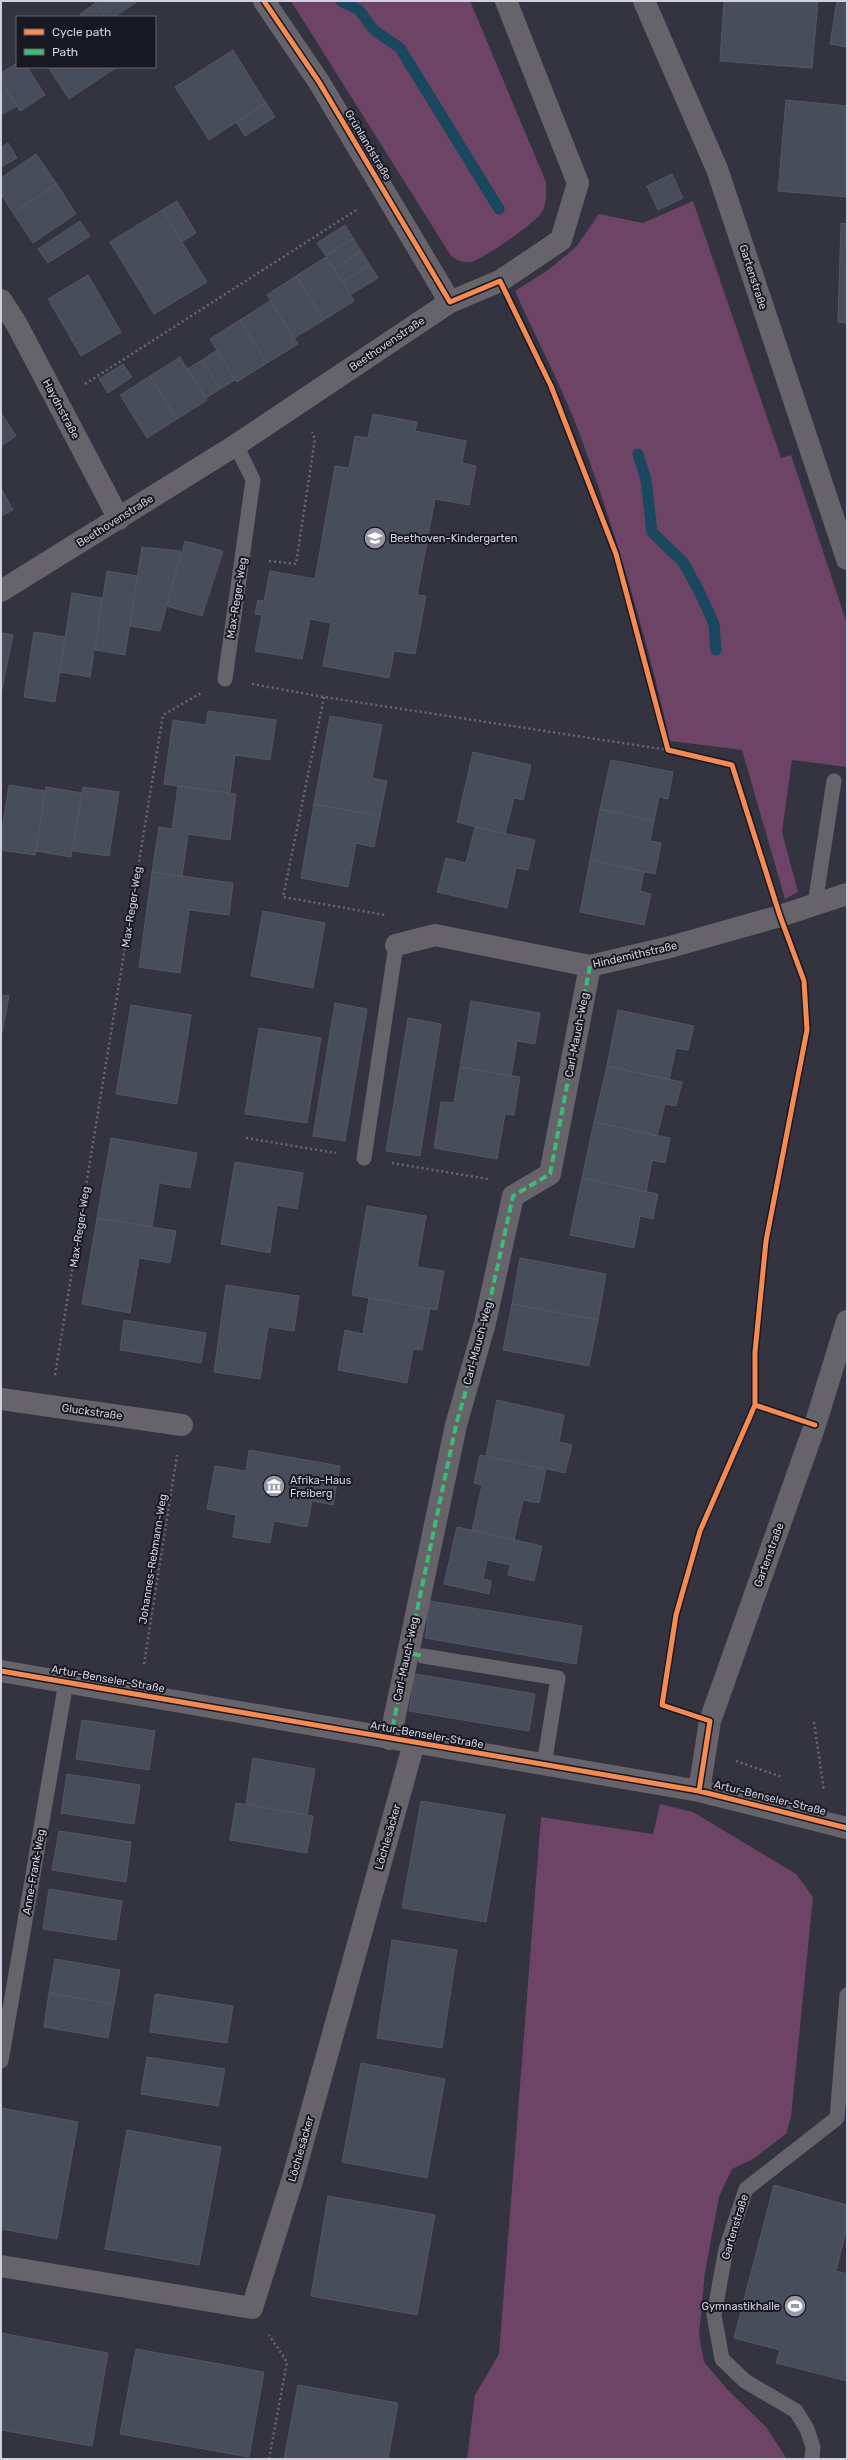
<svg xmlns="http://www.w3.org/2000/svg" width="848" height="2460" viewBox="0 0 848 2460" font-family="Rubik,sans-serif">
	<rect width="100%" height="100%" fill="#343340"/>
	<path fill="#6d4465" d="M291,1h179l76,181c0,10 1,21 -4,30 -5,10 -60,48 -71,50 -8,1 -14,-2 -20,-6z
		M693,201l88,257 10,-3 56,169v143l-55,-7 -10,72 16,60 -13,7 -43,-149 -72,-9c-24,-106 -55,-212 -93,-314 -18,-46 -42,-91 -62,-136l33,-21 28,-23 23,-33 44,9z
		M660,1804l33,8 103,62 17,23 -22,220 -5,17 -33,25 -21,10 -13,28 -14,75 -6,62 5,28 23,27 39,38 21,32h-320l8,-64 24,-41 42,-537 112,17z"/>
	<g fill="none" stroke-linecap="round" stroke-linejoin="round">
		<path stroke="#19485f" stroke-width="11" d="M341,1l18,9 15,20 26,18 99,161
			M638,454l8,26 6,52 31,30 16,29 15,33 2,26"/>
	</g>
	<path fill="#484d5c" stroke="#545762" d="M94,1h44l-24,16h-9z
		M724,1h94l-6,67 -92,-7z
		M837,1h10v46l-17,-3z
		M96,3l9,14h-23l-2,-3z
		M233,50l33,53 -57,37 -34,-53z
		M17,63v4h10l18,28 -25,16 -19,-30v-8z
		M48,67h69l-48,32z
		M1,81l16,25 -16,9z
		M786,100l61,6v91l-69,-6z
		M266,103l9,14 -30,19 -9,-14z
		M8,143l9,15 -16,9v-20z
		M36,154l21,30 -44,29 -12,-19v-16z
		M672,174l11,24 -25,12 -11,-24z
		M57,184l19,30 -43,29 -20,-30z
		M177,201l19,32 -14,9 -20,-32z
		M162,210l45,72 -53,32 -44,-72z
		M80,221l10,15 -42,27 -10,-14z
		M841,223l6,1v99l-9,-1z
		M345,225l8,13 -27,18 -9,-13z
		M353,238l8,13 -27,18 -8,-13z
		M361,251l9,14 -28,17 -8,-13z
		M326,257l28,44 -30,19 -28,-44z
		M370,265l8,13 -28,17 -8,-13z
		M88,275l33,57 -40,24 -33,-57z
		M296,276l28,44 -30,18 -27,-43z
		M270,301l28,43 -31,19 -27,-43z
		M240,320l27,43 -30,19 -27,-43z
		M217,350l18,30 -15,9 -18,-29z
		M180,357l27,43 -30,19 -27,-43z
		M202,360l18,29 -14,9 -19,-29z
		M123,364l9,13 -24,16 -9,-14z
		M150,376l27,43 -30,19 -27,-43z
		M1,413l15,23 -15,10z
		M373,414l44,8 -2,9 51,10 -4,22 14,3 -7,39 -34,-6 -18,96 9,1 -11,58 -21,-3 -5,27 -66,-12 8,-43 -21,-4 -8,40 -47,-8 7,-36 -7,-1 3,-14 6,1 6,-30 45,8 20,-113 14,2 6,-32 13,2z
		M1,488l12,22 -12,6z
		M185,541l38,10 -21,65 -35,-10z
		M142,547l39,4 -21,80 -30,-5z
		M107,571l30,5 -12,79 -30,-5z
		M72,593l30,5 -12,79 -30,-5z
		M34,632l31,5 -10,65 -31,-5z
		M1,633l12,2 -12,59z
		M208,711l68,9 -6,40 -35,-5 -5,38 -66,-9 9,-64 33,5z
		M330,716l52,9 -10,53 15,3 -7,35 -66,-12z
		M473,752l58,13 -8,35 -9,-2 -9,36 -48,-12z
		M611,760l62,12 -5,27 -9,-2 -5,24 -54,-12z
		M9,785l36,6 -10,64 -34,-5v-14z
		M178,786l58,8 -6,46 -42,-6 -6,42 -30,-4 7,-45 13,2z
		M46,787l36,6 -11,64 -35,-6z
		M83,787l36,5 -10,64 -36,-5z
		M314,804l66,12 -6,31 -18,-4 -8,44 -47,-9z
		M600,809l54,12 -4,20 11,2 -6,31 -65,-14z
		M475,827l60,13 -7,30 -12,-2 -9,40 -70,-16 9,-34 20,5z
		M590,860l54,12 -4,19 11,3 -7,31 -64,-13z
		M152,872l81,11 -4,32 -40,-5 -9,63 -41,-6z
		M263,911l62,12 -12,65 -62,-12z
		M1,995l8,1 -8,42z
		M471,1001l69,12 -5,31 -18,-3 -6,35 -51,-9z
		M335,1003l32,6 -22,132 -32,-5z
		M131,1005l60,10 -14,89 -61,-10z
		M618,1010l76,16 -6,24 -12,-2 -7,32 -62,-14z
		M408,1018l33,6 -21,132 -34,-5z
		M259,1028l62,10 -14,85 -62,-9z
		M607,1066l75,16 -6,24 -11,-2 -8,32 -63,-14z
		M460,1067l60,10 -6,38 -9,-1 -8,45 -63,-11 7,-46 13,1z
		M594,1122l76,16 -5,25 -13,-3 -6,32 -64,-14z
		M111,1138l86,15 -7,35 -31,-5 -7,44 -55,-9z
		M235,1162l68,11 -6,36 -20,-4 -7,48 -49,-9z
		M582,1178l76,16 -5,25 -13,-3 -6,32 -64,-13z
		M367,1206l59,10 -9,51 27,4 -7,39 -85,-15z
		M97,1218l79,13 -6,32 -31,-5 -9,55 -48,-9z
		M520,1258l86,16 -8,46 -86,-16z
		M226,1285l73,11 -5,35 -26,-4 -8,52 -46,-7z
		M369,1298l61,11 -8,41 -9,-1 -6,34 -69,-13 7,-40 18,4z
		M512,1304l86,16 -9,46 -86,-16z
		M124,1320l82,13 -5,30 -81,-13z
		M497,1400l67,15 -5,27 13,3 -7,28 -79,-17z
		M249,1450l91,16 -7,39 -21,-4 -5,26 -33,-6 -4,22 -37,-6 3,-22 -29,-6 8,-43 31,5z
		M480,1455l66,14 -7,34 -16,-3 -9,40 -42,-9 10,-46 -8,-2z
		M457,1527l85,19 -8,35 -26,-6 2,-10 -23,-5 -4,19 8,2 -2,13 -45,-10z
		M430,1601l152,25 -6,38 -151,-26z
		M415,1674l120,20 -6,37 -120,-20z
		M82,1720l73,11 -6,39 -73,-11z
		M253,1758l62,11 -8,46 -61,-11z
		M67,1774l73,11 -6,39 -73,-11z
		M421,1801l84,14 -19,107 -84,-14z
		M236,1803l77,13 -6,37 -77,-13z
		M59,1831l72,11 -5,40 -74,-12z
		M49,1889l73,12 -6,39 -73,-11z
		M392,1940l65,10 -15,98 -65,-10z
		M55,1959l65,11 -6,34 -65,-11z
		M49,1993l65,11 -6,34 -64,-11z
		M155,1994l78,12 -6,37 -77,-11z
		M147,2057l78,12 -7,37 -77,-12z
		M361,2063l84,16 -18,99 -85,-16z
		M1,2108l77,14 -21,117 -56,-10z
		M127,2130l94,17 -22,118 -94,-16z
		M774,2185l73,20v22l-11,44 11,3v107l-71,-18 4,-13 -46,-12z
		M328,2196l107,19 -18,100 -106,-19z
		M1,2333l107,20 -16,93 -91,-16z
		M136,2349l128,23 -15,85 -129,-23z
		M298,2385l100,18 -10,56h-104z"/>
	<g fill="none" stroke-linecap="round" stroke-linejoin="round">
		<path stroke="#6a6870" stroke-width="2.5" stroke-dasharray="2 3" stroke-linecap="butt" d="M85,384l273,-175
			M269,561l27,3 19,-125 -3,-7
			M252,684l72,13 344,53
			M324,697l-41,200 102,18
			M246,1138l90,15
			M392,1163l96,16
			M55,1375l108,-660 38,-22
			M144,1664l33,-209
			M814,1722l10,69
			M736,1761l46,16
			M269,2459l18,-97 -18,-27"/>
		<path stroke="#67636b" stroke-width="15" d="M225,679l28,-199 -17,-35
			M815,904l19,-123
			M364,1158l32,-213
			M423,1656l135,22 -14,87
			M1,2061l65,-379
			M812,2459l1,-12 -6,-18 -11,-18 -51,-30 -23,-22 -8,-44 12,-66 20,-60 91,-71 10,-123"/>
		<path stroke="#67636b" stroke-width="22" d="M390,1739l66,-314 29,-102 28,-127 37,-22 40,-208"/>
		<path stroke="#67636b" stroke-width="22" d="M264,1l55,81 131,220
			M644,1l73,168 130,390
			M1,300l15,23 103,196
			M1,591l235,-146 214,-143 50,-21 61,-41 17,-57 -72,-182
			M396,945l39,-10 155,31 80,-19 110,-31 67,-22
			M1,1399l181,26
			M1,1671l698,120 148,37
			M699,1791l11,-70 105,-296 32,-104
			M1,2266l251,42 40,-127 122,-438"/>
		<path stroke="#3abd76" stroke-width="4" stroke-dasharray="8 4" stroke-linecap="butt" d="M413,1654l10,2
			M390,1739l66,-314 29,-102 28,-127 37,-22 40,-208"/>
		<g stroke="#181822" stroke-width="8">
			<path id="cycleway" d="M264,1l55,81 131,220 50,-21 51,105 65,168 52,196 64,15 48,151 24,65 3,49 -41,211 -11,111v53l-55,126 -24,84 -14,90 48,16 -11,70
				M755,1405l60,20
				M1,1671l698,120 148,37"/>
		</g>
		<use href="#cycleway" stroke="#f68b52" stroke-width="5"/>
	</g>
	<defs>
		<g id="school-disc" transform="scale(1.15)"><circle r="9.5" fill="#9999a7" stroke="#181822"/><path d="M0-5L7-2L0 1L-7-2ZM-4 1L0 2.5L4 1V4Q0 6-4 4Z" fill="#fff"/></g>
		<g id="museum-disc" transform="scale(1.15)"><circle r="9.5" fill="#9999a7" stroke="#181822"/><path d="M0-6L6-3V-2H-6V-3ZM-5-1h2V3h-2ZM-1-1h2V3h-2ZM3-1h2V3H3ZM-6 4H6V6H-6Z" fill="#fff"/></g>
		<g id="stadium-disc" transform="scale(1.15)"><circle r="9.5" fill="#9999a7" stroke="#181822"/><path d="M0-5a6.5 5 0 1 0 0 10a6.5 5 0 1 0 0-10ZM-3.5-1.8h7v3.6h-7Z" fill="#fff"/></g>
	</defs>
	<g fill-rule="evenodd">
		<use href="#school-disc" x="375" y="538"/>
		<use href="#museum-disc" x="274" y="1486"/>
		<use href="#stadium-disc" x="795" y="2306"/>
	</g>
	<g text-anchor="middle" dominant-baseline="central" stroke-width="4" stroke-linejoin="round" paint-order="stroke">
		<g font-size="11" fill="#d0d0df" stroke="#181822">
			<text transform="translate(368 145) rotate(59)">Grünlandstraße</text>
			<text transform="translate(753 277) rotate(72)">Gartenstraße</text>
			<text transform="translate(387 344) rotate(-34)">Beethovenstraße</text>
			<text transform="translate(61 409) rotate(62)">Haydnstraße</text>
			<text transform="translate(115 521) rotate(-32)">Beethovenstraße</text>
			<text transform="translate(237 598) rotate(-81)">Max-Reger-Weg</text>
			<text transform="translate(132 907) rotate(-81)">Max-Reger-Weg</text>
			<text transform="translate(635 955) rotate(-13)">Hindemithstraße</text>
			<text transform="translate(577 1035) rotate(-79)">Carl-Mauch-Weg</text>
			<text transform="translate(80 1227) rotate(-81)">Max-Reger-Weg</text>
			<text transform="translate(478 1343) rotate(-75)">Carl-Mauch-Weg</text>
			<text transform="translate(92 1412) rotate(8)">Gluckstraße</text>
			<text transform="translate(769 1555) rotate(-70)">Gartenstraße</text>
			<text transform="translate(153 1559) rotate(-81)">Johannes-Rebmann-Weg</text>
			<text transform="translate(406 1659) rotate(-78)">Carl-Mauch-Weg</text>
			<text transform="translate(108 1679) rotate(10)">Artur-Benseler-Straße</text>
			<text transform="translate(427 1735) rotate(10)">Artur-Benseler-Straße</text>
			<text transform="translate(770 1798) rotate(14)">Artur-Benseler-Straße</text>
			<text transform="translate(388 1837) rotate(-74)">Löchlesäcker</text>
			<text transform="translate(34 1872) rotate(-80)">Anne-Frank-Weg</text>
			<text transform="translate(301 2149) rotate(-74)">Löchlesäcker</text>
			<text transform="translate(735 2227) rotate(-73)">Gartenstraße</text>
		</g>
		<g font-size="11" fill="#d0d0df" stroke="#181822" text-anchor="start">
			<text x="390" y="538">Beethoven-Kindergarten</text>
			<text x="290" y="1480">Afrika-Haus<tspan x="290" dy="13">Freiberg</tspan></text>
			<text x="780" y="2306" text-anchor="end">Gymnastikhalle</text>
		</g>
	</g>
	<rect width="848" height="2460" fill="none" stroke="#d0d0df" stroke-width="4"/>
	<rect x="16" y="16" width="140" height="52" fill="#181822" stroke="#62626e"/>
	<rect x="24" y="29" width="20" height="6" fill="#f68b52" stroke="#62626e"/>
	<text x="52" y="36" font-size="12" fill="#d0d0df">Cycle path</text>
	<rect x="24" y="49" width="20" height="6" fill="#3abd76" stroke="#62626e"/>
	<text x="52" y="56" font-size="12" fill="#d0d0df">Path</text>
</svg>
